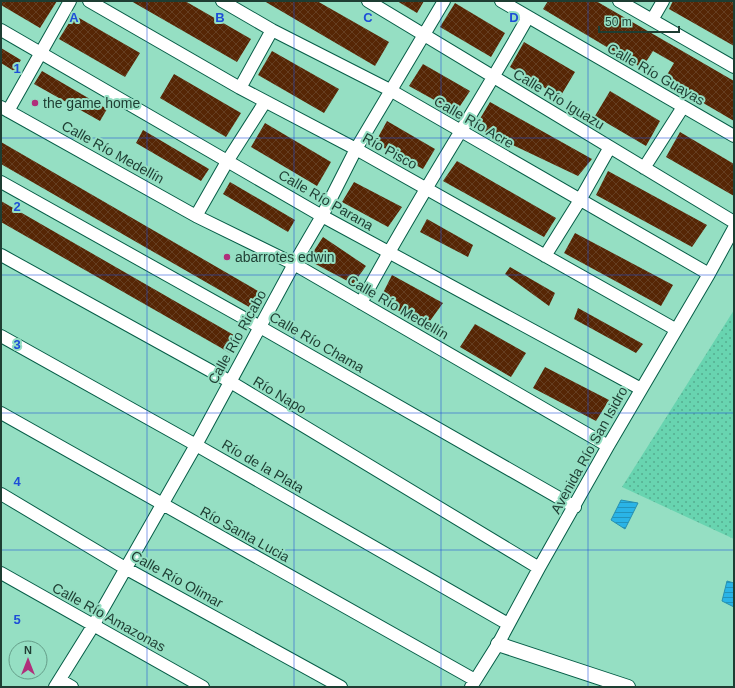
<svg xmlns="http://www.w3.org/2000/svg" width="735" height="688" viewBox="0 0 735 688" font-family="Arial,sans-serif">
	<defs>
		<pattern id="grass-dots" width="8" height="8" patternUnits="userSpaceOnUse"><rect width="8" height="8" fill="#68d4b0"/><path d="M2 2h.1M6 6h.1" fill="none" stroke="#55ad90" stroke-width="1.8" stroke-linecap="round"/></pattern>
		<pattern id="water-rules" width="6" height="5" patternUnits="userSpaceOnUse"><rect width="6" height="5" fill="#2ab4e7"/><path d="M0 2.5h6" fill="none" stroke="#2394bc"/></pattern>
		<pattern id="building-cross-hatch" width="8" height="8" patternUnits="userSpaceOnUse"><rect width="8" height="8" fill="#562605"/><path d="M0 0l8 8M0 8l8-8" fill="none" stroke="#653e21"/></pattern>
	</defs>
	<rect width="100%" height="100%" fill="#95dfc3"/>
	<path fill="url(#grass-dots)" d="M734,310v229l-112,-52z"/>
	<path fill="url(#water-rules)" stroke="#2690b1" d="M621,500l17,3 -13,26 -14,-9z
		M727,581l7,2v24l-12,-6z"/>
	<path fill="url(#building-cross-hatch)" d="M1,1h56l-17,27 -39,-23z
		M131,1h54l66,38 -14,23z
		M264,1h53l72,41 -14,24z
		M397,1h27l-7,12z
		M548,1h48l138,80v40l-70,-41 10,-17 -21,-12 -11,17 -99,-59z
		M673,1h57l4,2v43l-65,-37z
		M455,3l50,30 -14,24 -51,-30z
		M74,15l66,38 -15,24 -66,-38z
		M524,42l51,30 -15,25 -50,-30z
		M1,48l20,12 -7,11 -13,-8z
		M272,51l67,38 -15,24 -66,-38z
		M423,64l47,27 -14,21 -47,-26z
		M42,71l65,38 -7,12 -66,-37z
		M174,74l67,39 -15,24 -66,-39z
		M610,91l50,30 -14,25 -51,-30z
		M490,102l102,57 -14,17 -103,-49z
		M387,121l48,28 -12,20 -48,-26z
		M265,123l66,39 -14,24 -66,-39z
		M143,130l66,39 -8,12 -65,-38z
		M680,132l54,32v32l-68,-39z
		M1,142l264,153 -9,16 -255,-147z
		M457,161l99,57 -12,19 -101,-56z
		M608,171l99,54 -15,22 -96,-52z
		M230,182l65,38 -7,12 -65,-38z
		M354,182l48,25 -14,20 -46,-25z
		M1,201l238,137 -9,15 -229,-131z
		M427,219l46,26 -5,12 -48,-25z
		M575,233l98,52 -12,21 -97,-53z
		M323,237l43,29 -13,18 -45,-24z
		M510,267l45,26 -6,13 -44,-32z
		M392,275l51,28 -16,22 -48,-24z
		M578,308l65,36 -7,9 -62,-34z
		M475,324l51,29 -15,24 -51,-30z
		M545,367l64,33 -13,21 -63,-33z"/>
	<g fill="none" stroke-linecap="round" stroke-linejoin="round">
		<g stroke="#065d47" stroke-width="14">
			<path id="minor" d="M89,1l151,87 116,61 319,180
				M222,1l50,29 118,60 319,184
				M368,1l366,221
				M501,1l233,135
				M619,1l115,66
				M652,20l11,-19
				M1,30l321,186 319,173
				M240,88l32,-58
				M1,107l195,109 98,48 314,182
				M8,111l62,-110
				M644,168l39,-61
				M1,182l259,145 315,180
				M196,216l32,-56 37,-58
				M1,255l228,126 310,187
				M545,256l35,-56 30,-53
				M361,303c52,-98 113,-190 167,-286
				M1,336l195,109 312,179
				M1,413l474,267
				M1,494l124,74 216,119
				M1,573l202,114
				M60,680l12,7
				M55,687l38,-61 103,-181 98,-181 28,-48 34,-67 88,-148
				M471,687l27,-43 41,-76 69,-122 101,-172 25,-46"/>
		</g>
		<g stroke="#065d47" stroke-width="16">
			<path id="tertiary" d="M498,644l130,43"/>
		</g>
		<use href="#minor" stroke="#fff" stroke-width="12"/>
		<use href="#tertiary" stroke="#fff" stroke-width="14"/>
	</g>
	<path fill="none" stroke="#1d4ed8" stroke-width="1" stroke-opacity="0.55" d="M147,1v686M294,1v686M441,1v686M588,1v686M1,138h733M1,275h733M1,413h733M1,550h733"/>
	<g fill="#b02f7b" stroke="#95dfc3" stroke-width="1.5">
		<circle cx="35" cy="103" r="4"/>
		<circle cx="227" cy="257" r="4"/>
	</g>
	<g text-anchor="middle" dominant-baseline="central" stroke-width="4" stroke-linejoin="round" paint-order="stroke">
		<g font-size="14" fill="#1e3d32" stroke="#95dfc3">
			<text transform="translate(656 74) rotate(30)">Calle Río Guayas</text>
			<text transform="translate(559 99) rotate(31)">Calle Río Iguazu</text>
			<text transform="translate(474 122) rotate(30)">Calle Río Acre</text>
			<text transform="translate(390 151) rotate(29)">Río Pisco</text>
			<text transform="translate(113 152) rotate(29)">Calle Río Medellín</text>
			<text transform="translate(326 200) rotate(30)">Calle Río Parana</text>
			<text transform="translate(398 307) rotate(30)">Calle Río Medellín</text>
			<text transform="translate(237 337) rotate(-61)">Calle Río Ricabo</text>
			<text transform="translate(317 342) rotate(30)">Calle Río Chama</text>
			<text transform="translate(280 395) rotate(31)">Río Napo</text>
			<text transform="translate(589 450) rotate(-61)">Avenida Río San Isidro</text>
			<text transform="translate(263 466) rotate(30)">Río de la Plata</text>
			<text transform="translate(245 534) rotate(29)">Río Santa Lucia</text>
			<text transform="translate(177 579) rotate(29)">Calle Río Olimar</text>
			<text transform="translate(109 617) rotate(29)">Calle Río Amazonas</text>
		</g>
		<g font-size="14" fill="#1e3d32" stroke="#95dfc3" text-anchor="start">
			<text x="43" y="103">the game home</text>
			<text x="235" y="257">abarrotes edwin</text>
		</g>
	</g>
	<g font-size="13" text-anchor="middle" font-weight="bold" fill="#1d4ed8" stroke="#95dfc3" stroke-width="4" stroke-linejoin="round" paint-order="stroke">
		<text x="74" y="22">A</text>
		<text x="220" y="22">B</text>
		<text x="368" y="22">C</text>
		<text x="514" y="22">D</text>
		<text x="17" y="73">1</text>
		<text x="17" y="211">2</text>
		<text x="17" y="349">3</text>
		<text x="17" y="486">4</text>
		<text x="17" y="624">5</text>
	</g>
	<rect width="735" height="688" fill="none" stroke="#1e3d32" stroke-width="4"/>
	<g transform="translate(28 660)"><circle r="19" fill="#95dfc3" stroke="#659e89"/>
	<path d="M0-3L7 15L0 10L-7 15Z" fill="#b02f7b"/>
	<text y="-6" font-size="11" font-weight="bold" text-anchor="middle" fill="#1e3d32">N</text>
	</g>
	<path d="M599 26v6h80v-6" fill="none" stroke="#1e3d32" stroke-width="2"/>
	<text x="605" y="26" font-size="12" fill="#1e3d32" stroke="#95dfc3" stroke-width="3" paint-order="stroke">50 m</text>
</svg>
